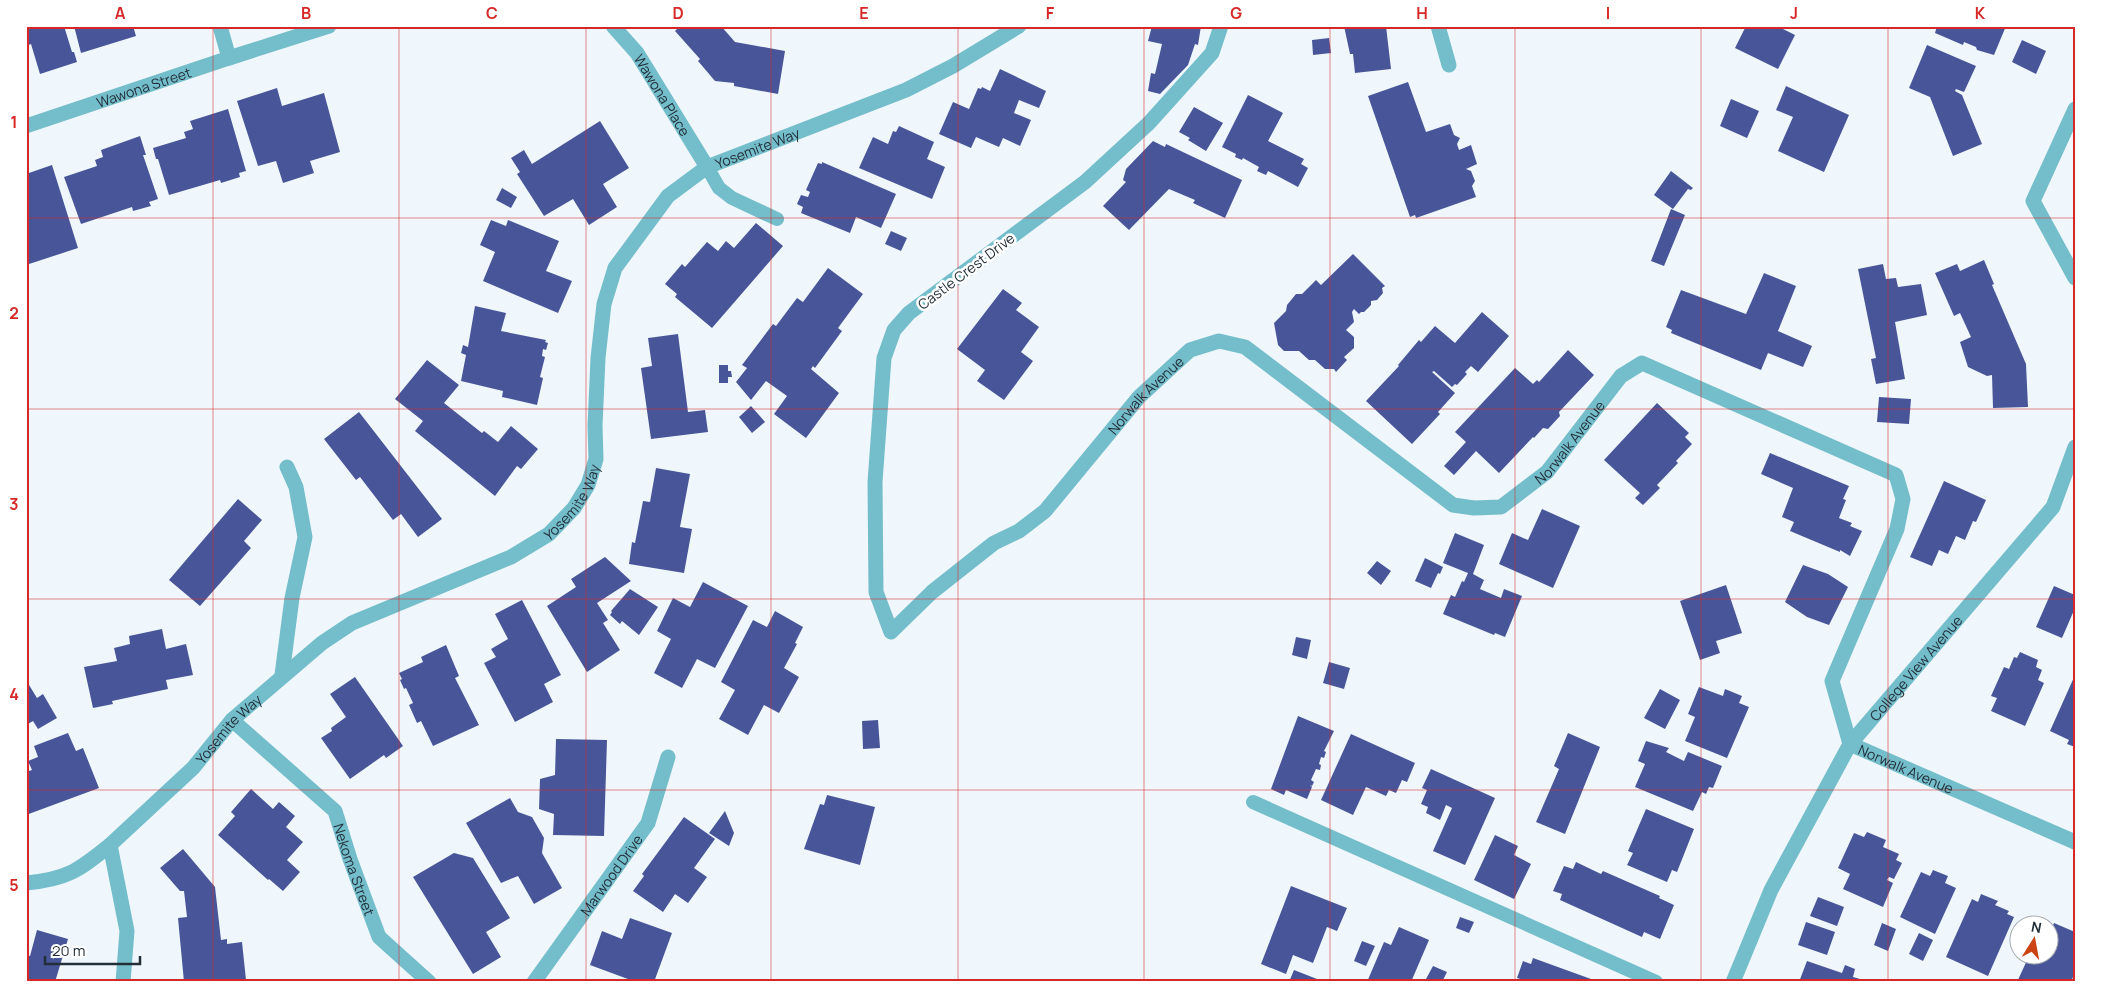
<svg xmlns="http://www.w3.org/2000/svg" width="2101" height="1008" viewBox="0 0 2101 1008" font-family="Manrope,sans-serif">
	<rect width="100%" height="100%" fill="#f0f7fc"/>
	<path fill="#485699" d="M26,26h38l8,26h2l3,10 -37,12 -9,-30 -5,2z
		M74,26h59l3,10 -55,17z
		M680,26h41l14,16 50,9 -7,43 -44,-8v-3l-19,-2 -17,-20 2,-2 -25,-28z
		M1152,26h49l-3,19 -3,-1 -7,21 -28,29 -12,-3 3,-18 4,1 7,-30 -14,-3z
		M1344,26h42l5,43 -36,4 -2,-19h-3z
		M1746,26h31l18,9 -17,34 -43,-21z
		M1937,26h69l-12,29 -17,-5 -1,-3 -12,-5 -1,3 -28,-12z
		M1329,38l2,15 -18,2 -1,-15z
		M2022,40l24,11 -10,23 -24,-12z
		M1927,45l49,21 -12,26 -8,-3 -1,2 7,4 20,49 -29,12 -23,-59 -21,-9z
		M1000,69l46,22 -7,17 -20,-8 -5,13 17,7 -11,26 -17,-8 -4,9 -23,-10 -5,11 -32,-14 14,-32 16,7 9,-21 3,1 1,-2 8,4z
		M1408,82l18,50 24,-8 4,11 6,3 -3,6 2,6 12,-5 6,19 -11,5 5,2 4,10 -3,5 4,11 -60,21 -1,-3 -5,2 -42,-121z
		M1786,86l63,29 -25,57 -46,-21 15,-34 -17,-7z
		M277,88l5,18 42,-13 16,59 -30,9 4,12 -31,10 -7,-22 -18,5 -21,-65z
		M1248,95l35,18 -15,28 36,18 -3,5 7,4 -10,19 -30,-16 -2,4 -9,-4 2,-4 -16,-9 -1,2 -7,-3 1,-3 -14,-7z
		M1731,99l28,12 -12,27 -27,-12z
		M1194,107l29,16 -17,28 -18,-11 2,-2 -11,-6z
		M228,109l18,62 -7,2 1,4 -19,6 -1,-3 -51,15 -11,-36h-2l-3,-11 33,-10 -2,-6 9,-3 -3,-8z
		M600,121l29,47 -26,16 14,23 -28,18 -16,-26 -29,17 -27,-42 3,-2 -9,-14 13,-8 8,14z
		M899,126l35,16 -7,17 18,8 -13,32 -73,-31 14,-31 15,7 5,-13 3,1z
		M140,136l6,19h-3l15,44 -9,3 2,4 -18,5 -1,-4 -51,17 -17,-47 33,-11 -2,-6 8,-3 -2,-7z
		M1153,141l12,6 1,-3 76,36 -17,38 -32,-15 2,-3 -26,-11 -40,41 -26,-24 23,-24 -3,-2 3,-11z
		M822,162l74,32 -15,34 -25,-11 -6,16 -49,-20 2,-6 -6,-3 4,-9 7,2 2,-5 -4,-2 12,-27 4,1z
		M52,165l26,83 -52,17v-91z
		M1671,171l22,17 -2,2 -3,-1 -15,20 -19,-14z
		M502,188l15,9 -6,11 -15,-8z
		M1671,209l14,6 -21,51 -13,-5z
		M491,220l15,6 2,-6 51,21 -13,30 26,10 -14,32 -75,-32 12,-29 -15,-7z
		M756,223l27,23 -71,82 -37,-31 2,-3 -12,-10 17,-20 3,3 22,-25 11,9 8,-10 8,7z
		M891,231l16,7 -6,13 -16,-7z
		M1353,254l32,32 -3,2 1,5 -6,7 -6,1v4l-7,7h-3l-2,2 -5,-5 -2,3 2,10 -8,8 8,7v11l-10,9 3,3 -11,12 -2,-3h-9l-10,-9h-6l-10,-9h-15l-6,-6 -4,-22 12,-12 1,-6 9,-11h6l14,-14 5,5z
		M1984,260l10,24 -2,1 34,79 2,43 -35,1 -1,-33 -5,1 -19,-9 -8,-25 11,-5 -11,-24 -6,3 -19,-43 22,-9 3,7z
		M1883,264l3,15 10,-1 2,9 23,-3 6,31 -32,7 10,57 -29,5 -5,-25 5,-1 -18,-89z
		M828,268l35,26 -25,34 4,3 -27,37 -2,-2 -2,3 28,24 -33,45 -32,-24 13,-18 -21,-15 -15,19 -15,-18 11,-14 -5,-3 31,-41 3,2 21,-28 6,4z
		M1764,273l32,13 -18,45 34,15 -9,21 -35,-14 -7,17 -90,-37 1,-3 -6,-3 15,-37 65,24z
		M1003,289l19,14 -6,7 23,17 -18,25 12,9 -29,39 -27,-19 8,-11 -28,-21z
		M475,306l31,7 -5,18 45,9 -1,2 3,1 -2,7 -3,-1 -1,7 3,1 -5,20 3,1 -6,27 -35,-8 1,-6 -42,-10 5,-26 -5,-2 2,-8 5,2z
		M1482,312l27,24 -31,36 -7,-6 -6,6 2,2 -10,11 -2,-1 -3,3 -18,-16 -2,1 23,21 -17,19 2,2 -28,30 -46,-43 33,-35 -1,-1 21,-25 2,2 14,-16 20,17z
		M678,334l10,78 17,-2 3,22 -57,7 -10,-71 11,-2 -4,-28z
		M1568,350l26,25 -35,37 1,4 -12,13 -5,-1 -9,10 -1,-1 -34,36 -23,-22 -22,24 -10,-9 22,-24 -11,-10 60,-64 18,16 4,-4 2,2z
		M427,360l32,25 -15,18 38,30 2,-2 14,11 13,-16 27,23 -17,20 -4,-3 -22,30 -80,-65 8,-10 -28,-22z
		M719,365h9v6h3l1,6h-4v6h-9z
		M1879,397l32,2 -2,25 -32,-2z
		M1657,403l32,30 -4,4 7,7 -16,17 2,2 -21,22 3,3 -17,17 -8,-7 5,-5 -36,-33z
		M751,406l14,16 -13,11 -13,-16z
		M359,412l83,107 -24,18 -17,-23 -8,6 -33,-43 -4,3 -32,-41z
		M1770,453l79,33 -6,13 3,1 -7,18 13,5 -2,3 12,5 -12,25 -10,-6v2l-50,-21 4,-9 -12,-5 11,-29 -32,-14z
		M656,468l34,6 -10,53 12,2 -8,44 -55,-9 3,-22 3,1 8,-42 7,1z
		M1944,481l42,19 -10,22 -3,-1 -8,19 -9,-4 -8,18 -9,-4 -7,16 -22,-9z
		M238,499l24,21 -18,21 7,7 -51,58 -31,-26z
		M1542,509l38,17 -27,62 -54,-24 13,-31 16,7z
		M1455,533l29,12 -11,29 11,6 -4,9 21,9 3,-9 18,7 -17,41 -10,-4 -1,2 -51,-21 8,-19 4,2 7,-16 2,1 4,-9 -25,-10z
		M605,557l26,24 -34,22 11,17 -5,3 17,27 -33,22 -40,-66 29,-19 -5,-8z
		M1425,558l18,9 -3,7 -2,-1 -7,15 -16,-7z
		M1377,561l14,10 -10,14 -14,-12z
		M1803,565l25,9 20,13 -19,38 -22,-8 -22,-15z
		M703,582l45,24 -33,62 -18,-9 -15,29 -28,-15 17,-34 -14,-8 16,-33 17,9z
		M1726,585l16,48 -26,8 4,12 -20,7 -20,-59z
		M2054,586l21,9v13l-13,30 -26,-11z
		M630,589l28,18 -19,28 -17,-14 -2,3 -10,-9 2,-3 -1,-1z
		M522,600l39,75 -17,9 9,18 -38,20 -31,-59 12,-6 -5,-8 17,-10 -13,-25z
		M775,611l28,16 -8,16 2,1 -13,24 15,9 -20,36 -15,-8 -16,30 -29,-16 16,-29 -14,-8 32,-62 14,7z
		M162,629l4,20 20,-5 7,31 -27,5 2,9 -56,12 1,3 -20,4 -9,-41 33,-6 -3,-13 16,-4 -1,-8z
		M1296,637l15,3 -4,19 -15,-4z
		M446,645l13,31 -4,2 24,47 -46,21 -12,-25 -4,2 -8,-18 4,-2 -7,-15 -2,1 -4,-9 2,-1 -3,-6 24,-11 -2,-5z
		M2020,652l18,8 -2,7 6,3 -4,10 6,3 -19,43 -34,-15 6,-13 -6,-2 13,-29 5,2 5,-12 3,1z
		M1329,662l21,6 -6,21 -21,-6z
		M2075,675v72l-8,-3 2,-4 -19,-9z
		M355,677l48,69 -17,12 -2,-3 -34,24 -29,-41 11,-7 -1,-3 15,-11 -16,-23z
		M26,680l11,18 6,-4 14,24 -19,11 -5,-8 -7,4z
		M1699,687l24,9 2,-7 17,7 -3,7 10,4 -22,51 -42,-17 10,-24 -7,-3z
		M1660,689l20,11 -15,29 -21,-11z
		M1298,716l36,15 -10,20 2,1 -2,6 -3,-1 -2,7 2,1 -1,5 -4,-1 -5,11 3,2 -2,4 -2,-1 2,2 -5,12 -21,-9 -2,5 -13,-6z
		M878,720l2,28 -17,1 -1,-28z
		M68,733l8,18 7,-3 16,40 -73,27v-43l6,-2 -4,-9 10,-4 -4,-11z
		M1568,733l32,14 -35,87 -29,-12 23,-53 -5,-3z
		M1351,734l64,29 -8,19 -5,-2 -6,13 -7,-3 -3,6 -20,-9 -13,28 -32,-15z
		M556,739l51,1 -3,96 -51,-1 1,-21 -15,-5 1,-30 15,-4z
		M1646,741l23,7 -3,4 18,9 4,-9 34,14 -9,22 -4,-1 -3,7 -4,-2 -9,19 -58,-24 10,-23 -7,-3z
		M1431,769l64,29 -30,67 -32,-14 19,-43 -6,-3 -6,15 -14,-7 2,-6 -7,-3 6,-14 -5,-2z
		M251,789l22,20 6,-7 16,14 -9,11 17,15 -16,18 13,12 -17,19 -14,-12 -1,1 -50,-45 17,-19 -4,-4z
		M827,795l48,12 -15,58 -56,-16 16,-45 4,1z
		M510,798l8,14 14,5 12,21 -2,15 20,35 -28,16 -16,-28 -17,7 -35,-60z
		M1646,809l48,20 -17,43 -5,-2 -5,12 -40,-17 6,-12 -5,-2z
		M725,811l9,22 -5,13 -20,-13z
		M684,817l31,22 -21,29 13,9 -19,26 -13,-9 -12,18 -30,-21 11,-15 -2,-2z
		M1867,832l19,8 -3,7 16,7 -3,6 6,3 -8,16 -5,-2 -2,3 6,3 -10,24 -40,-18 7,-15 -12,-6 16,-35 10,4z
		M1495,835l23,11 -4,9 17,9 -17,35 -40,-19z
		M183,849l32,38 6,53 6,-1v5l15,-2 4,38 -62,2 -6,-64 9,-1 -3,-26h-4l-20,-23z
		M454,853l19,5 37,60 -24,14 15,25 -28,17 -60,-97z
		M1576,862l25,12 2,-3 57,25 -1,2 15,7 -14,34 -16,-7 -2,5 -82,-37 2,-6 -9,-3 11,-25 9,3z
		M1933,870l15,6 -3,7 11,5 -21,46 -35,-17 21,-45 9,4z
		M1291,886l56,22 -10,23 -10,-4 -14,36 -20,-8 -7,19 -25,-10z
		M1981,894l17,7 -3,4 14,6 -2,3 7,3 -26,59 -42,-19 26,-58 6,3z
		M1818,897l26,10 -7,19 -27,-10z
		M1460,917l14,5 -5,11 -13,-5z
		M630,918l42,15 -18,49h-18l-46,-17 12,-34 20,8z
		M1806,922l29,10 -8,23 -29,-10z
		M1882,923l14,6 -8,22 -14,-6z
		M2054,923l21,9v40l-4,10h-54l12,-26h19v-27l3,1z
		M1399,927l30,13 -18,42h-44l17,-40 7,3z
		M37,930l31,9 -13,43h-29v-27l4,1z
		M1919,933l14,7 -10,21 -14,-7z
		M1362,941l13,5 -9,20 -12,-5z
		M1533,958l58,21 -1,3h-67l1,-2 -7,-2 6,-17 8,3z
		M1807,961l35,12 3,-8 10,4 -2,8 7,2 -1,3h-60z
		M1433,966l14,6 -5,10 -16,-3z
		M1294,970l23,9 7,1 -1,2h-34z"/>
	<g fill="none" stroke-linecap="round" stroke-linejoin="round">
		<path stroke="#74becb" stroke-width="14" d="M707,167l12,21 13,10 45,21
			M1253,802l403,180"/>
		<g stroke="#74becb" stroke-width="15">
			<path id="s1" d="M613,26l24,27 70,114"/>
			<path id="s2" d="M1221,26l-9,27 -63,70 -64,59 -176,131 -15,17 -10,28 -9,124 1,110 15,40 41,-40 62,-49 25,-12 26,-20 94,-114 51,-47 29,-9 26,6 208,158 21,3 27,-1 46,-35 74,-96 21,-13 254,112 7,24 -6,30 -65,152 18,63 225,98"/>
			<path d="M1438,26l11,39"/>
			<path d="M229,58l100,-32"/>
			<path d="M2075,109l-42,92 42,77"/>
			<path id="s3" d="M26,126l203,-68 -9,-32"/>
			<path d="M282,675l10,-77 13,-61 -9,-50 -9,-20"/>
			<path id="s4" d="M232,720l103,91 15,48 29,78 50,45"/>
			<path d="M26,883c42,-4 53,-13 84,-38"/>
			<path id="s5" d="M123,982l4,-51 -17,-86 83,-77 39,-48 90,-77 30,-20 159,-66 38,-23 25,-26 14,-23 8,-26 -1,-33 3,-68 6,-54 11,-36 53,-72 39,-29 199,-77 47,-24 66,-40"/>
			<path id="s6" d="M534,982l114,-159 20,-66"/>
			<path id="s7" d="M1733,982l38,-92 79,-146 203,-237 22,-60"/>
		</g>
	</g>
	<path fill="none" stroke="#d62828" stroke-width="1" stroke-opacity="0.55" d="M213,26v956M399,26v956M586,26v956M771,26v956M958,26v956M1144,26v956M1330,26v956M1515,26v956M1701,26v956M1888,26v956M26,218h2049M26,409h2049M26,599h2049M26,790h2049"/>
	<g text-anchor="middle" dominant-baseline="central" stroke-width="5" stroke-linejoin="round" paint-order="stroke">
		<g font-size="14" fill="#222f39" stroke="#fff">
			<text stroke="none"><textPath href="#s3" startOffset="124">Wawona Street</textPath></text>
			<text stroke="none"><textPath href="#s1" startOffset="85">Wawona Place</textPath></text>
			<text stroke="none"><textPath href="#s5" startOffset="1160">Yosemite Way</textPath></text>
			<text transform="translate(966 271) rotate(-37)">Castle Crest Drive</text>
			<text stroke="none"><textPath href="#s2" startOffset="1109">Norwalk Avenue</textPath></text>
			<text stroke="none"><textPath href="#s2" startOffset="1634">Norwalk Avenue</textPath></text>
			<text stroke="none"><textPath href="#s5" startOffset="725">Yosemite Way</textPath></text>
			<text stroke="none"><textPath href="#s7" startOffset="366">College View Avenue</textPath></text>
			<text stroke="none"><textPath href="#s5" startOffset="305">Yosemite Way</textPath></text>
			<text stroke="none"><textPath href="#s2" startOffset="2368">Norwalk Avenue</textPath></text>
			<text stroke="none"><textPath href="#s4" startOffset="199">Nekoma Street</textPath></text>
			<text stroke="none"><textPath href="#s6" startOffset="132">Marwood Drive</textPath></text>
		</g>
	</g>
	<rect width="2101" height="1008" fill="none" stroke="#ffffff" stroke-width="55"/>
	<g transform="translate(2034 940) rotate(11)"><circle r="24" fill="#ffffff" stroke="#a7acb0"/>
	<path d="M0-4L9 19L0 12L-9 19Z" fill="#cb4313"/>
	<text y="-8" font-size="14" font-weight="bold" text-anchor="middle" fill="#222f39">N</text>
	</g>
	<path d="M45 956v8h95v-8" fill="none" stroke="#222f39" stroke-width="2.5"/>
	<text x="52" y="956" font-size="15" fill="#222f39" stroke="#ffffff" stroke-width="4" paint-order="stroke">20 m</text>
	<rect x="28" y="28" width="2046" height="952" fill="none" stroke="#d62828" stroke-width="2"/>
	<g font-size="16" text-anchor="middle" font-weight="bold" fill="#d62828">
		<text x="120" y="19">A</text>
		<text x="306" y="19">B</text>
		<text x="492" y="19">C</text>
		<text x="678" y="19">D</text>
		<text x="864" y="19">E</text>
		<text x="1050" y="19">F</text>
		<text x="1236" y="19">G</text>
		<text x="1422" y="19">H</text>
		<text x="1608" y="19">I</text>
		<text x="1794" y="19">J</text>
		<text x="1980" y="19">K</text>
		<text x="14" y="128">1</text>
		<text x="14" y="319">2</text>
		<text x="14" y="510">3</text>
		<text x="14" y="700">4</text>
		<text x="14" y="891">5</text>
	</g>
</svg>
